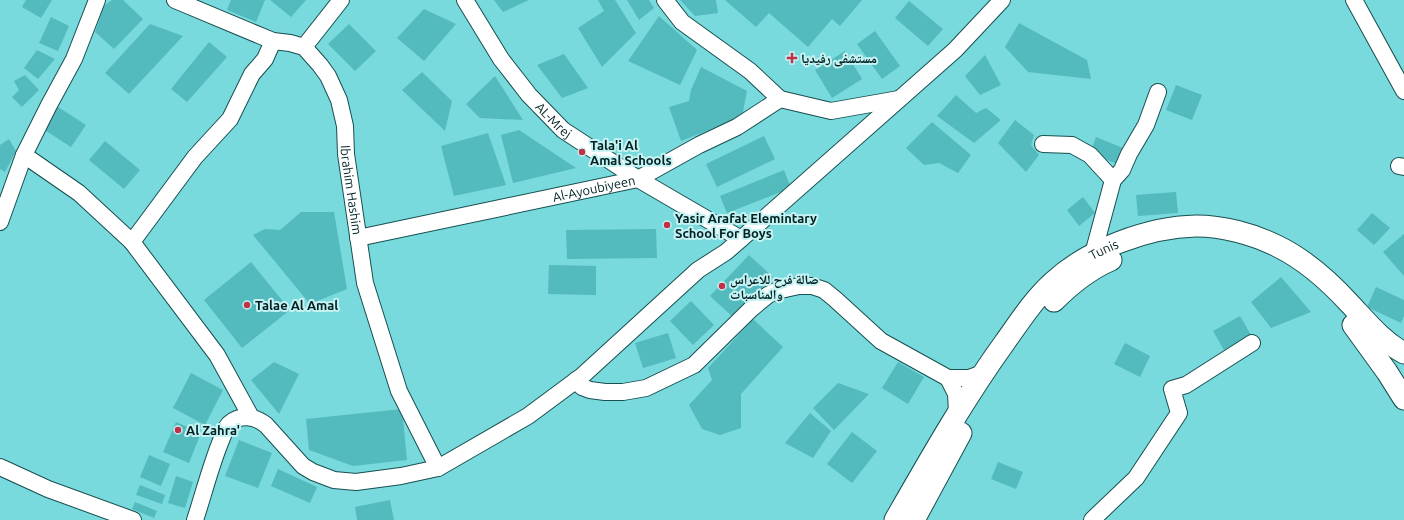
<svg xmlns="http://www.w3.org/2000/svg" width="1404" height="520" viewBox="0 0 1404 520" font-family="Ubuntu,'Noto Naskh Arabic',sans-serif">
	<rect width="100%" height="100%" fill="#78dadd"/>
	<path fill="#53babd" d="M26,0h26l-11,18 -19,-11z
		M112,0h11l20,19 -29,30 -19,-17 9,-26z
		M231,0h34l-9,22 -29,-12z
		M270,0h36l-15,17z
		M494,0h35l-26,12z
		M598,0h17l21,33 -34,34 -24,-39 26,-17z
		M627,0h22l5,8 -15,12z
		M680,0h36l2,13 -23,3z
		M725,0h137l-22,26 -8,-7 -24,28 -39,-34 -13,14z
		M909,1l34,28 -15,17 -33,-28z
		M424,9l32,15 -32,37 -27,-23z
		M659,16l38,34 -17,35 -52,-24z
		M51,17l18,9 -11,25 -19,-8z
		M1019,23l68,37 4,19 -63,-7 -23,-25z
		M150,24l33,12 -54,58 -24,-21z
		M349,24l27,27 -21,20 -27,-27z
		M875,31l25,35 -18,13 -25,-35z
		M209,42l18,15 -40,45 -16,-13z
		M37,50l18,9 -17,20 -14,-11z
		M845,51l17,28 -30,19 -17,-28z
		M564,54l24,34 -26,10 -25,-33z
		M985,55l16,30 -21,10 -15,-19z
		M701,67l46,24 -5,26 -61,24 -12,-34 20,-6 2,-11z
		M422,72l30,29 -7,30 -43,-41z
		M25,75l14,15 -17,17 -10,-10 7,-7 -5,-9z
		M495,76l28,44 -43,-2 -14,-14z
		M1176,85l26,10 -10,25 -26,-10z
		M956,95l20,18 10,-5 15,12 -27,23 -37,-27z
		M55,105l31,20 -15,22 -31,-20z
		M1015,120l19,15 -3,10 8,10 -13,17 -28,-29z
		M932,122l39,33 -13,18 -19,-10 -15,2 -18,-17z
		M519,130l57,38 -63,15 -12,-48z
		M488,133l18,52 -52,11 -13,-50z
		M764,136l11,23 -58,28 -11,-23z
		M1096,137l27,11 -6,16 -27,-11z
		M9,139l7,12 -11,21 -5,-3v-24z
		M105,141l35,29 -16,19 -35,-29z
		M784,170l7,18 -64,25 -7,-17z
		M1176,192l2,21 -40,3 -2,-21z
		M1083,197l12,16 -16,13 -12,-16z
		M301,212h33l13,77 -37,15 -57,-69 12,-6 15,1z
		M1372,213l18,15 -16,17 -17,-15z
		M656,229l1,29 -90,1 -1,-29z
		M1404,234v42l-21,-24z
		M749,255l24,22 -39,41 -24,-22z
		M251,262l39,48 -48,38 -38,-48z
		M549,265l47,1v29l-48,-1z
		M1281,277l30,35 -40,16 -20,-26z
		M1376,287l28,13v16l-3,7 -34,-16z
		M691,301l23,24 -21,20 -23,-24z
		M1240,316l11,19 -27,15 -11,-19z
		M753,319l30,28 -42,47v34l-21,7 -18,-6 -13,-24 23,-25 -4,-12z
		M668,333l8,25 -33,10 -8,-25z
		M1125,343l25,13 -10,21 -26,-13z
		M274,362l25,12 -20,40 -28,-34z
		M898,362l26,15 -16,27 -26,-16z
		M191,373l32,17 -18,35 -32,-17z
		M838,383l31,11 -35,36 -21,-22z
		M402,409l5,51 -54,6 -44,-16 -3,-31z
		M810,413l21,18 -18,27 -28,-15z
		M176,422l25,11 -12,30 -26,-11z
		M852,432l25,19 -25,32 -25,-19z
		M239,440l33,13 -14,35 -33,-12z
		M149,455l21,9 -9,22 -21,-9z
		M998,462l25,10 -7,17 -25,-10z
		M278,469l39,18 -7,16 -39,-17z
		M176,476l17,6 -8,26 -17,-5z
		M140,485l25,10 -3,9 -26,-9z
		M390,500l4,20h-37l-2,-13z
		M135,502l22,9 -3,7 -22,-9z"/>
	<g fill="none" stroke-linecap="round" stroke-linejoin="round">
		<g stroke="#184f50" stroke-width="18">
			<g id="minor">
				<path id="s1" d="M175,0l98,41 17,2 14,4 16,18 8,11 11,24 6,26 1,28 19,129 34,108 39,77"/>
				<path id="s2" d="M465,0l36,59 28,36 34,35 75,49 103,60"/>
				<path d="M665,0l17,22 68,49 30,28"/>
				<path d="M1354,0l50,91"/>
				<path d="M304,47l37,-47"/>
				<path d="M780,99l51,12 68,-12"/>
				<path d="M1043,144l29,1 18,10 23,25"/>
				<path d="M24,155l55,38 53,49 85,113 34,62"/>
				<path d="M1399,166l5,1"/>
				<path d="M0,222l24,-67 25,-50 25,-46 23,-59"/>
				<path id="s3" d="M358,238l280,-59 61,-34 38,-18 43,-28"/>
				<path d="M132,242l63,-85 35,-38 22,-45 13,-15 8,-18"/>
				<path d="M1093,254l20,-74 9,-10 7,-16 17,-29 12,-33"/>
				<path d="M948,378l8,16 1,18"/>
				<path d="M576,380l6,7 8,3 15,2h18l23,-4 48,-23 57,-56 17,-14 8,-4 23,-5h13l12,4 11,9 46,42 67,37h21l14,-5"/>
				<path d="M0,467l48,22 85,31"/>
				<path d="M195,520c9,-27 16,-56 27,-82 2,-5 4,-11 7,-14 11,-10 26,-8 37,1l37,41 10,6 21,8 22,2 45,-6 37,-8 90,-52 54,-40 116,-106 28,-18 15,-13 214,-189 47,-50"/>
				<path d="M1092,520l44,-42 43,-65 -7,-24 14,-4 66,-42"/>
			</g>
		</g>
		<g stroke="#184f50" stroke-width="23">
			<g id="major">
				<path d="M1054,301c16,-16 36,-32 57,-41"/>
				<path d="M1353,325l34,47 17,27"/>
				<path id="s4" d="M895,520c35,-61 69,-121 110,-178 15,-21 29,-43 48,-60 36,-33 95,-55 143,-56 27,0 57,8 81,20 29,14 52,35 73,58 17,18 32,37 54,49"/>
				<path d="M914,520l47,-87"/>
			</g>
		</g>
		<use href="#minor" stroke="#fff" stroke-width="16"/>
		<use href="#major" stroke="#fff" stroke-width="21"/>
	</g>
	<g fill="#c13046" stroke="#c5f2f3" stroke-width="1.5">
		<path d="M790 52h4v4h4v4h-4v4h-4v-4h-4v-4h4z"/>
		<circle cx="582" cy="152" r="4"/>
		<circle cx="667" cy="225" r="4"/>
		<circle cx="722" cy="286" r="4"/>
		<circle cx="247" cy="305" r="4"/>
		<circle cx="178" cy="430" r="4"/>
	</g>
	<g text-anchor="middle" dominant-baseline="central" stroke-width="4" stroke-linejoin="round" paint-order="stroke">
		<g font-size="13" font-weight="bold" fill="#012122" stroke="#c5f2f3" text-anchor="start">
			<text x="801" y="58">مستشفى رفيديا</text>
			<text x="590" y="145">Tala'i Al<tspan x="590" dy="15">Amal Schools</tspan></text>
			<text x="675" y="218">Yasir Arafat Elemintary<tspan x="675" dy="15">School For Boys</tspan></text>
			<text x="730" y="279">صالة فرح للاعراس<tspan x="730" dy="15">والمناسبات</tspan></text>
			<text x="255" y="305">Talae Al Amal</text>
			<text x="186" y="430">Al Zahra'</text>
		</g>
		<g font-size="13" fill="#012122" stroke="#c5f2f3">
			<text stroke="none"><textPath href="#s2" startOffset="150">AL-Mrej</textPath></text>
			<text stroke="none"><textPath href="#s3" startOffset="241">Al-Ayoubiyeen</textPath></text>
			<text stroke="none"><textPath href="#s1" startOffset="293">Ibrahim Hashim</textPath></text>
			<text stroke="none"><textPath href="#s4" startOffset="347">Tunis</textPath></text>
		</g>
	</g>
</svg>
